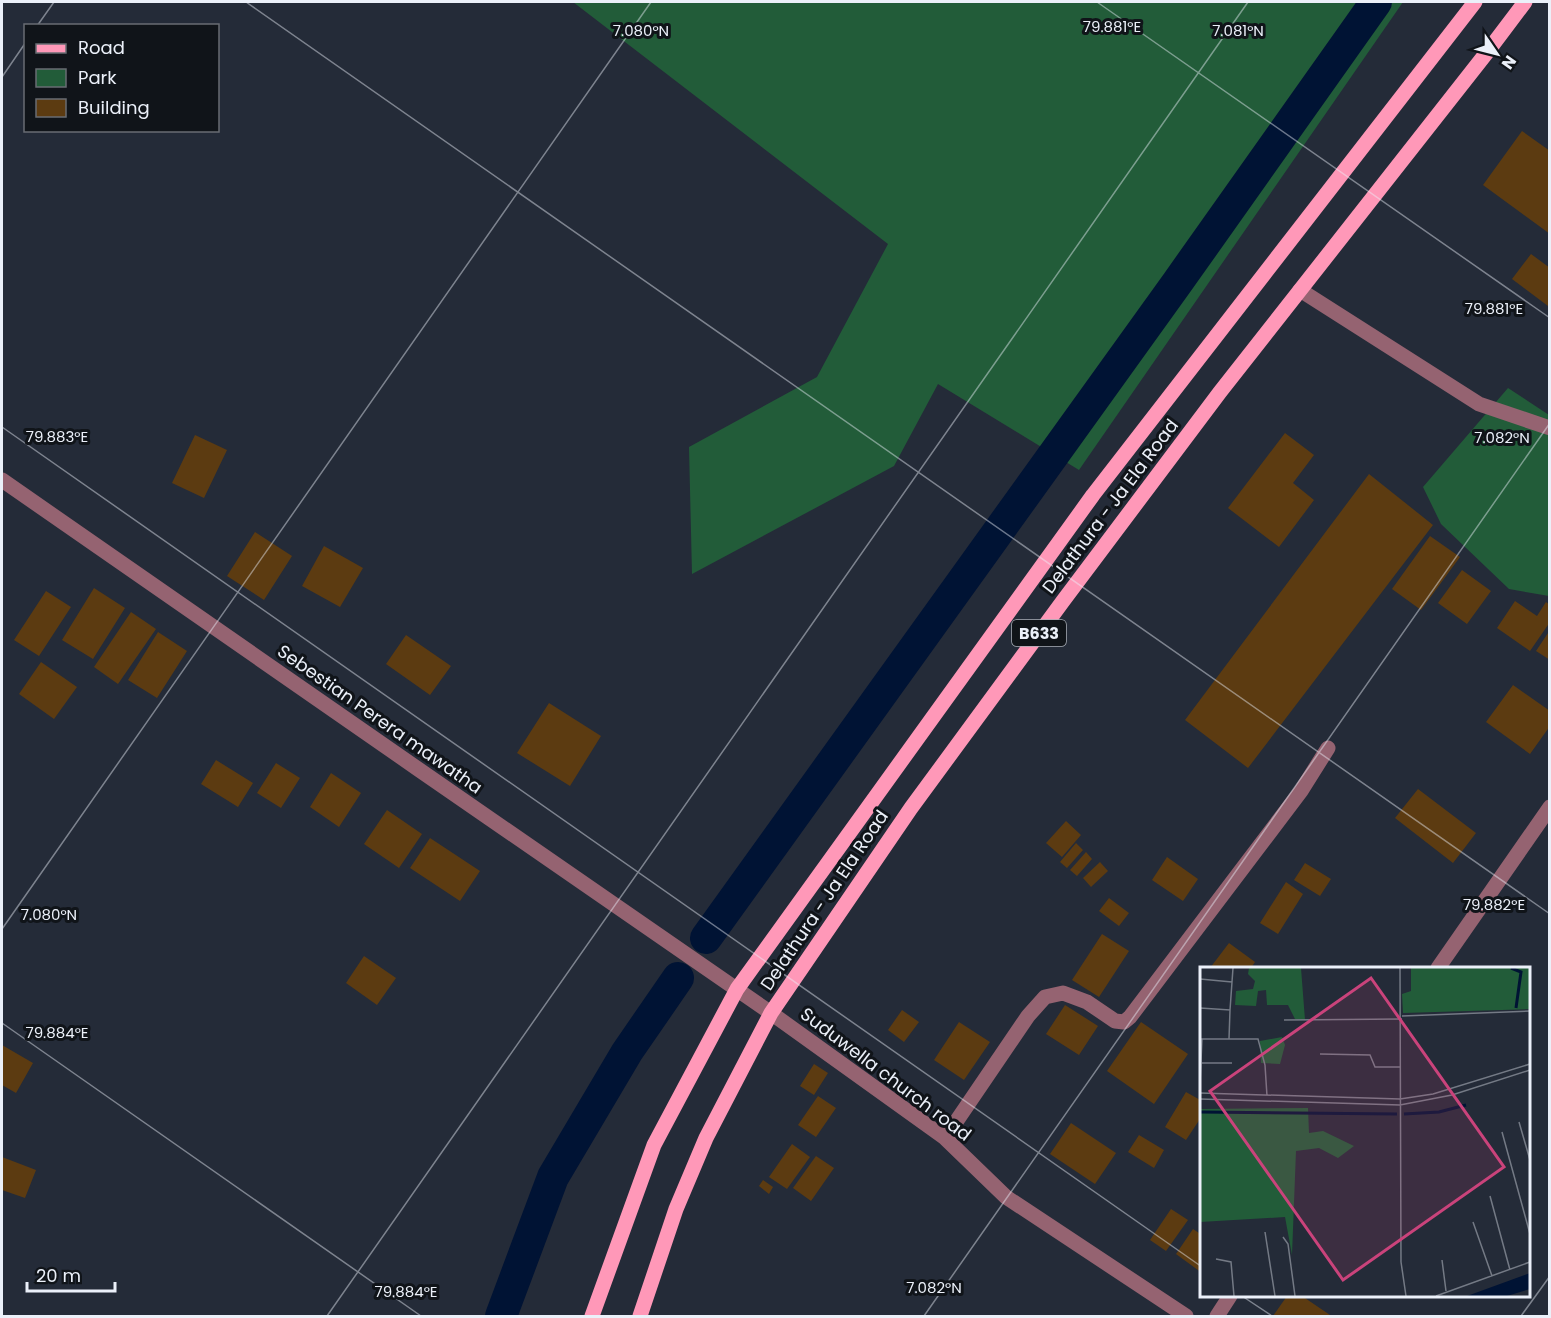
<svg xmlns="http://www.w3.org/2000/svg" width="1551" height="1318" viewBox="0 0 1551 1318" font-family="Poppins,sans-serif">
	<rect width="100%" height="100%" fill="#242b38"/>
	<path fill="#225c39" d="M573,2h830l-324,468 -141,-86 -44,82 -202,108 -3,-127 128,-70 71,-133z
		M1508,388l41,27v181l-40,-7 -68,-65 -18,-37z"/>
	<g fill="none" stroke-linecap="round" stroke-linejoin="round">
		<path stroke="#001334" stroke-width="32" d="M706,938l471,-655 199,-281
			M501,1316l52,-139 74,-125 51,-74"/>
	</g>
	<path fill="#5c3b11" d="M1522,131l28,20v83l-67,-49z
		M1531,254l19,14v37l-2,1 -36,-27z
		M1285,433l29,22 -21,28 21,17 -35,47 -51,-39z
		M195,435l32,15 -23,48 -32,-15z
		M1369,474l64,51 -185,243 -63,-48z
		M255,532l37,24 -28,44 -37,-24z
		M1430,536l30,21 -39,53 -29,-21z
		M324,546l39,22 -23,39 -38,-21z
		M1462,570l29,21 -24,33 -29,-21z
		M94,588l31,20 -32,51 -31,-19z
		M46,591l25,16 -32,49 -25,-16z
		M1515,601l22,15 9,-14 4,3v17l-20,29 -33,-23z
		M131,612l25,17 -38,55 -24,-17z
		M1550,630v30l-14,-9z
		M158,632l29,19 -30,47 -29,-18z
		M406,635l45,31 -21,29 -44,-31z
		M41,662l36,25 -23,32 -35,-25z
		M1513,685l37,26v15l-20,28 -44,-32z
		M549,703l52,33 -31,50 -53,-33z
		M216,760l37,23 -15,24 -37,-23z
		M276,763l24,15 -19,30 -24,-15z
		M331,773l30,20 -22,34 -29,-20z
		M1418,789l58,44 -23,30 -58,-45z
		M387,810l35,24 -23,34 -35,-24z
		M1066,821l15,14 -19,22 -16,-14z
		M430,838l50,33 -20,30 -50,-33z
		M1076,843l7,7 -16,18 -7,-6z
		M1086,852l6,7 -15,17 -7,-6z
		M1167,857l31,22 -15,22 -31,-21z
		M1100,862l8,9 -17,16 -8,-9z
		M1305,863l26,16 -11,17 -26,-16z
		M1286,882l17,12 -25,40 -18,-11z
		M1109,898l20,15 -10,13 -20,-15z
		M1102,934l27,17 -30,46 -27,-17z
		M1229,943l26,19 -4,6h-41z
		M364,956l32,22 -19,27 -31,-22z
		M1065,1005l33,21 -19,29 -33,-21z
		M902,1010l17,12 -15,20 -16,-12z
		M959,1022l31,20 -26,38 -30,-20z
		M1141,1022l47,32 -34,50 -47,-33z
		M2,1045l31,18 -17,30 -14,-8z
		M814,1064l14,9 -14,22 -14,-9z
		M1186,1092l16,9v15l-16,24 -21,-13z
		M818,1096l18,12 -20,29 -18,-12z
		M1071,1123l45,30 -21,31 -45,-30z
		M1139,1135l25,15 -10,18 -26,-16z
		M792,1144l18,13 -23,32 -18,-12z
		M816,1156l18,12 -23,33 -18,-13z
		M2,1157l34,13 -11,28 -23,-8z
		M763,1180l10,7 -4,7 -10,-8z
		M1171,1209l17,11 -22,31 -16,-11z
		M1193,1229l9,6v38l-26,-19z
		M1287,1296h15l28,19 -1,1h-56z"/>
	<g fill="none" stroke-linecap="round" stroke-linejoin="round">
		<path stroke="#956371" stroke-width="15" d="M1300,290l179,114 71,24
			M2,480l416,289 353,244 174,125 61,59 180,119
			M1438,968l112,-161
			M945,1138l83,-122 17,-19 18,-4 24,9 28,19 9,1 6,-5 171,-226 27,-43
			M1217,1316l13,-20"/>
		<path stroke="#ff98b8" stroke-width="15" d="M592,1316l62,-171 83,-156 356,-494 382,-493
			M640,1316l36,-107 30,-71 65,-125 140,-205 152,-207 157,-209 268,-341 37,-49"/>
	</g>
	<path fill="none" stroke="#ebf0f9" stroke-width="1.5" stroke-opacity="0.45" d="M246,2l1304,912M1097,2l453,316M37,26l17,-24M2,77l24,-35M2,427l1200,840M2,929l649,-927M2,1023l419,293M1242,1296l30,20M327,1316l921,-1314M924,1316l626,-893M1521,1316l29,-40"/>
	<g text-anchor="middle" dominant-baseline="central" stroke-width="6" stroke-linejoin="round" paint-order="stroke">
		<rect fill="#101419" stroke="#a9aeb6" stroke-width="1.5" x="1012" y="620" width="54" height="26" rx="4.5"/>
		<g font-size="16" font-weight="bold" fill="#ebf0f9">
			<text x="1039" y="633">B633</text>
		</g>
		<g font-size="18" fill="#ebf0f9" stroke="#101419">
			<text transform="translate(1110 506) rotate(-53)">Delathura - Ja Ela Road</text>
			<text transform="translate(380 719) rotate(35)">Sebestian Perera mawatha</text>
			<text transform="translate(824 900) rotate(-56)">Delathura - Ja Ela Road</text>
			<text transform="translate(886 1074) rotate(37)">Suduwella church road</text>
		</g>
	</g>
	<g transform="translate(1200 967)">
		<rect width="330" height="330" fill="#242b38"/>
		<path d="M49,1h52l4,52 -10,-1 -7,-14h-21l-1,-15 -8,1 -2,15 -21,-1 1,-14 17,-2 2,-8 -7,-7zM211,1h119v41l-127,4 -1,-19 9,-3zM82,70l3,8 -5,19 -19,-1 -1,-22zM108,141l1,25 14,-2 31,15 -16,12 -19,-10 -23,3 -4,104 -7,-38 -85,5v-113z" fill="#225c39"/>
		<path d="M330,306v16l-23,7h-40z" fill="#001334"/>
		<path fill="none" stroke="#001334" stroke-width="3" d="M311,1l10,4 -5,36M0,145l197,2M204,147l35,-2 27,-7"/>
		<path fill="none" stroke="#747a85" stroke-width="1.5" d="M200,1l1,294 5,34M0,12l32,3M0,41l30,2 3,-42M30,43l-1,29h29l7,26 2,31M202,49l128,-5M84,53l118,-1M1,72h28M120,87l50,1 5,12h26M2,96h30M0,116l2,-44M0,126l200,6 33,-5 97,-30M0,132l200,6 52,-10 78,-25M319,155l11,38M302,165l28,102M290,229l20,74M273,255l19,54M65,265l10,64M83,270l5,7 7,52M16,292l15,3 3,34M242,293l4,31M236,329l94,-34"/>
		<path fill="#ca437b" fill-opacity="0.15" stroke="#ca437b" stroke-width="3" d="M171,11l133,189 -161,113 -133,-189z"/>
		<rect width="330" height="330" fill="none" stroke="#ebf0f9" stroke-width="3"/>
	</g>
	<g font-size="15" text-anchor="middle" fill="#ebf0f9" stroke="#101419" stroke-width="6" stroke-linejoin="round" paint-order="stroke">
		<text x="1112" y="32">79.881°E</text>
		<text x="641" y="36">7.080°N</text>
		<text x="1238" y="36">7.081°N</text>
		<text x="1494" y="314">79.881°E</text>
		<text x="57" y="442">79.883°E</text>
		<text x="1502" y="443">7.082°N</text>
		<text x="1494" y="910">79.882°E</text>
		<text x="49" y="920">7.080°N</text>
		<text x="57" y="1038">79.884°E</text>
		<text x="934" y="1293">7.082°N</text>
		<text x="406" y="1297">79.884°E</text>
	</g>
	<rect width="1551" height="1318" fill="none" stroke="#ebf0f9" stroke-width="6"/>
	<rect x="24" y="24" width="195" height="108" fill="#101419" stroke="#686c73" stroke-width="1.5"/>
	<rect x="36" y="44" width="30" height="9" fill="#ff98b8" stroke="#686c73" stroke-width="1.5"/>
	<text x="78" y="54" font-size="18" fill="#ebf0f9">Road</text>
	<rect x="36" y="69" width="30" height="18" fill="#225c39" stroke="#686c73" stroke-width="1.5"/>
	<text x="78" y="84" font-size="18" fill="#ebf0f9">Park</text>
	<rect x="36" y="99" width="30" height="18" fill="#5c3b11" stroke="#686c73" stroke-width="1.5"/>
	<text x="78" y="114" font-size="18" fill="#ebf0f9">Building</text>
	<g transform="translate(1497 54) rotate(125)" stroke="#101419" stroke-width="4.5" paint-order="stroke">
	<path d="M0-4.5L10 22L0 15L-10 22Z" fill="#ebf0f9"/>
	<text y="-9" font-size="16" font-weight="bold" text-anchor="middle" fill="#ebf0f9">N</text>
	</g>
	<path d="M27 1282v9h88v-9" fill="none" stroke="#ebf0f9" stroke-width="3"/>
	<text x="36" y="1282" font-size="18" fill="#ebf0f9" stroke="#101419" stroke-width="4.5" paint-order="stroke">20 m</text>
</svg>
